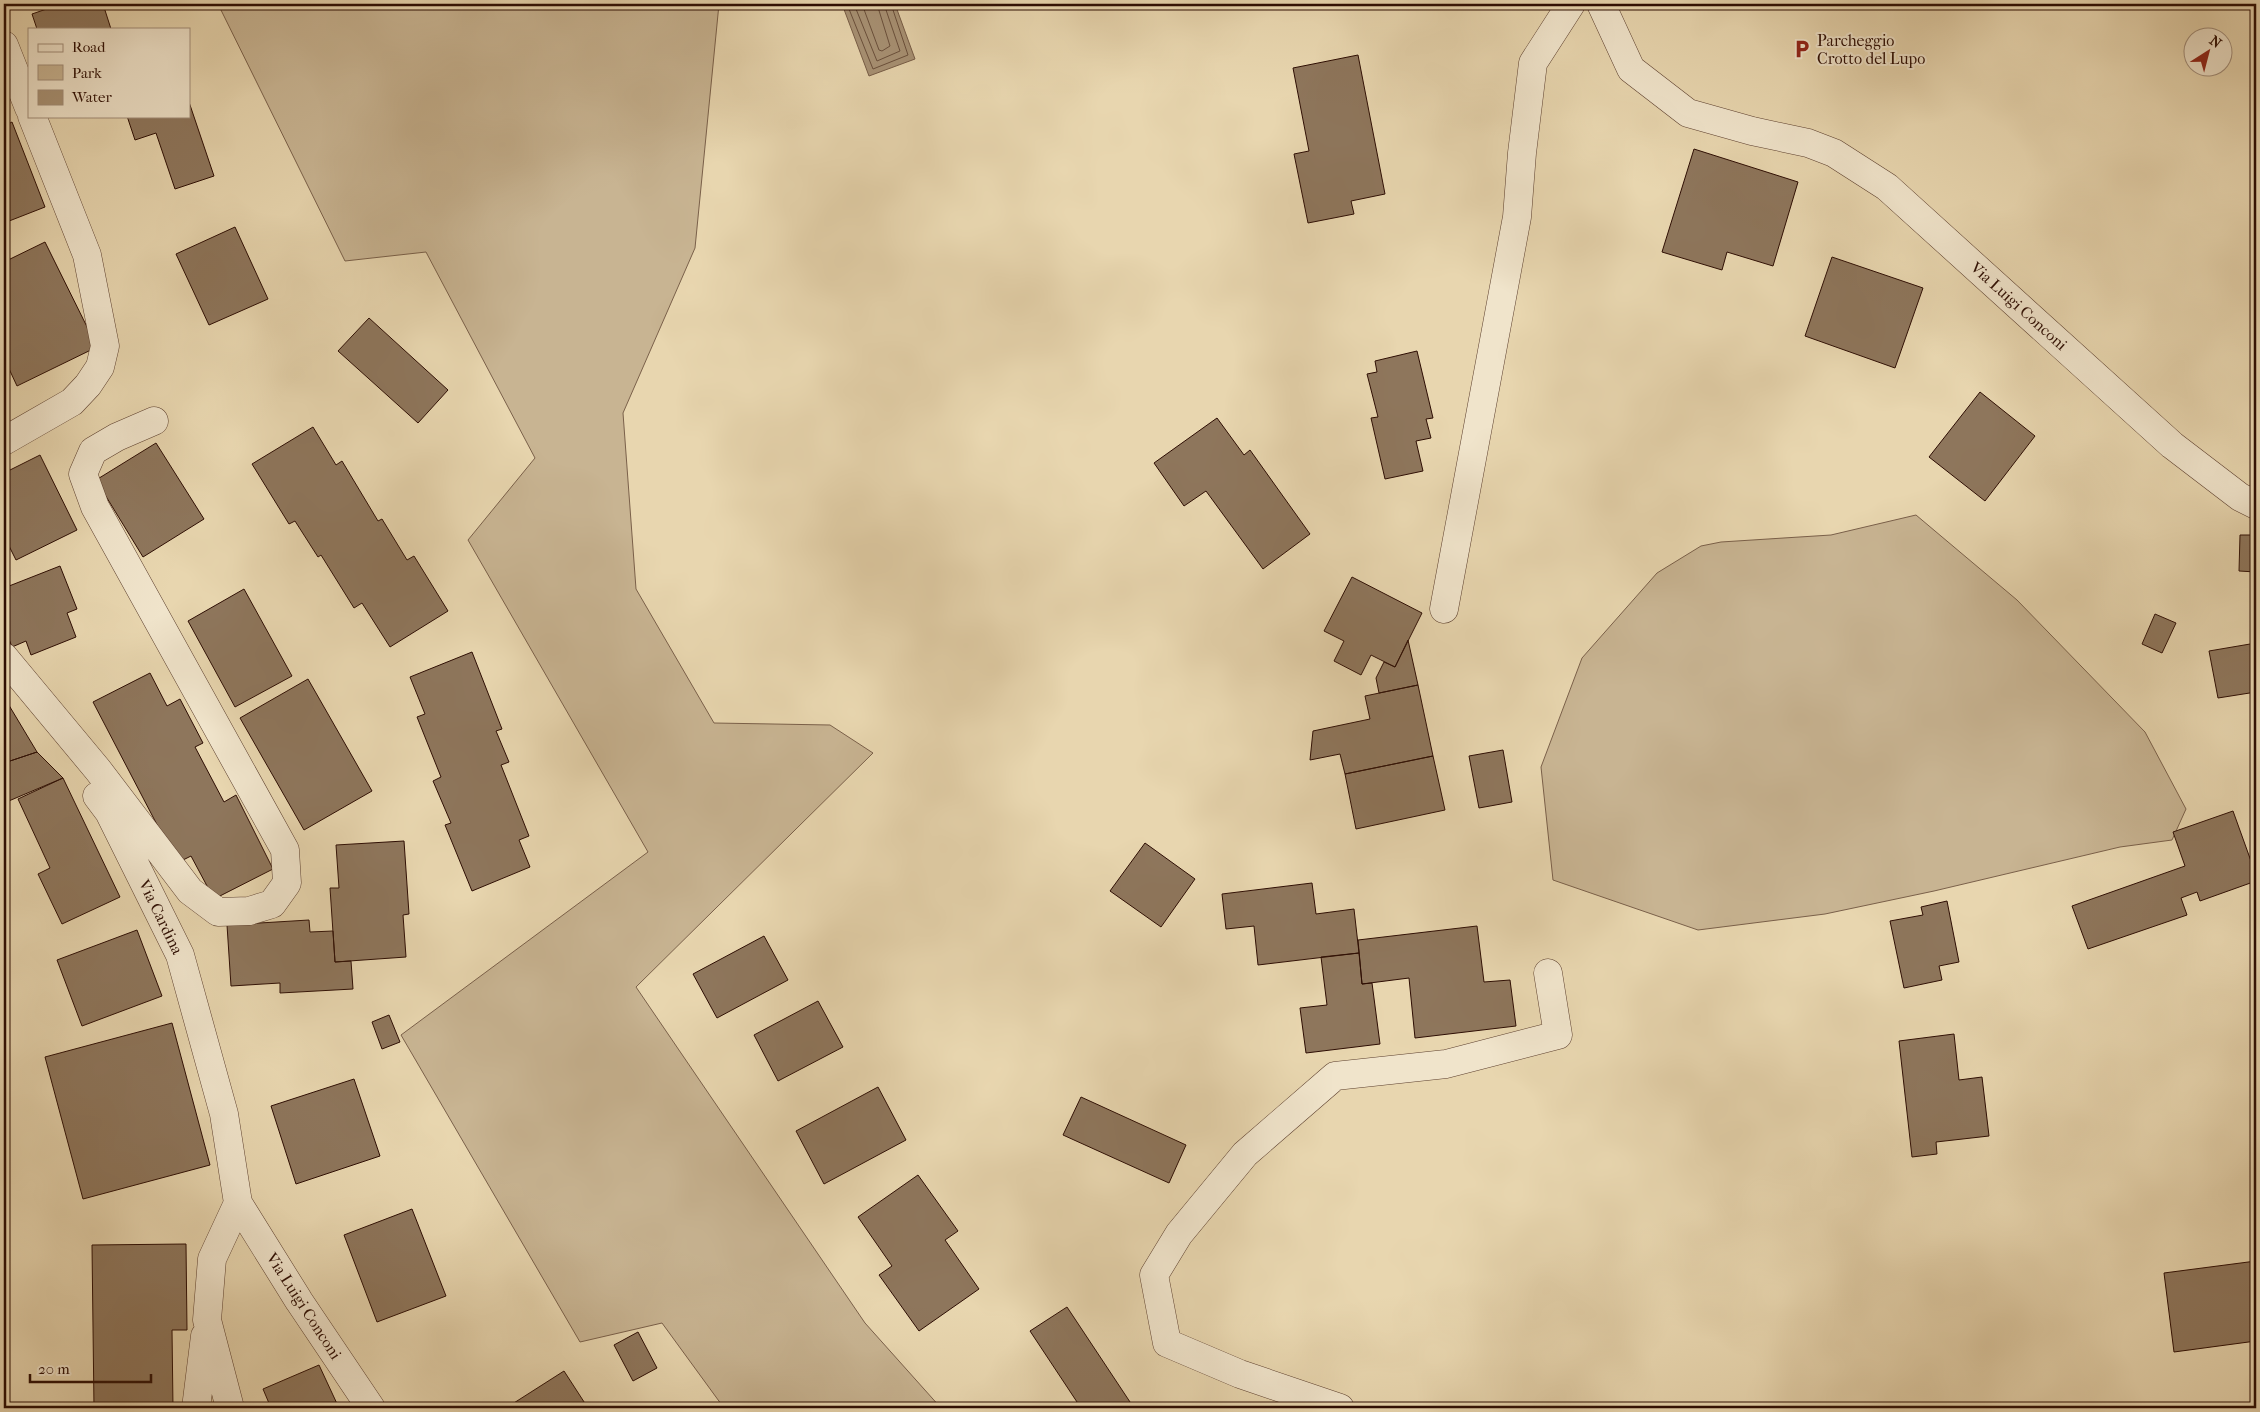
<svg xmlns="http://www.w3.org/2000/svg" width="2260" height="1412" viewBox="0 0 2260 1412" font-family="'IM FELL French Canon',serif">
	<rect width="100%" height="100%" fill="#e8d6af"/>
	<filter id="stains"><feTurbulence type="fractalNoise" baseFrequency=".004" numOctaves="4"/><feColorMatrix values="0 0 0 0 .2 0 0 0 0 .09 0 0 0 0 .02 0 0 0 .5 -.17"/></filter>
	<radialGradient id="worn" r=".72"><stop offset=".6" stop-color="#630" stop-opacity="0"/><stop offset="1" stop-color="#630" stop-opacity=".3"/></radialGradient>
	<path fill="#c8b492" stroke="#7a604a" d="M218,4h501l-24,244 -72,165 13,176 78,134 116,2 43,28 -237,234 229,336 76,85h-217l-62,-85 -82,19 -179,-307 247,-183 -180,-312 67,-82 -109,-206 -81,9z
		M1916,515l101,85 128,132 41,77 -14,31 -52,7 -186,44 -109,23 -127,16 -145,-50 -12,-113 41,-109 75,-85 44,-27 20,-4 110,-7z"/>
	<path fill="#a89275" stroke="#775d47" d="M842,4h53l20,55 -46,17z"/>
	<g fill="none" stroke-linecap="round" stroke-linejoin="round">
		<path stroke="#6a503c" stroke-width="1" d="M847,4l26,65 35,-14 -17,-51
			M854,4l23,57 23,-10 -16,-47
			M862,4l17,46 3,1 8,-5 -13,-42"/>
	</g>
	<path fill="#8e765c" stroke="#2d0d03" d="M61,4h42l8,25h-74l-5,-15z
		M1358,55l27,139 -34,7 3,13 -46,9 -14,-69 15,-3 -16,-83z
		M189,102l25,74 -39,13 -19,-56 -21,7 -8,-24h62z
		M12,122l33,85 -41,16v-97z
		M1694,149l104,33 -25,84 -46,-14 -5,18 -60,-18z
		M235,227l33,72 -59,26 -33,-71z
		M45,242l52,105 -80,39 -13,-28v-96z
		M1832,257l91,31 -28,80 -90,-32z
		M369,318l79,72 -30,33 -80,-72z
		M1417,351l16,67 -7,1 5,19 -15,3 7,30 -38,8 -14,-61 7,-1 -11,-43 10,-2 -2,-11z
		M1980,392l55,44 -50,65 -56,-44z
		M1217,418l27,37 6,-5 60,84 -47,35 -57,-78 -22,15 -30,-43z
		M313,427l23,38 6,-4 36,60 4,-2 25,41 7,-4 34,55 -58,36 -28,-44 -8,5 -33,-53 -3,2 -23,-36 -6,3 -37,-60z
		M156,443l48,76 -61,38 -47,-77z
		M40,455l37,75 -61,30 -12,-24v-63z
		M2240,535h16v37l-17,-1z
		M60,566l17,43 -10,4 9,24 -45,18 -5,-14 -14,6 -8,-21v-38z
		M1352,577l70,36 -27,54 -24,-12 -10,20 -27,-14 10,-20 -20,-10z
		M244,589l48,87 -57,31 -47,-86z
		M2155,614l21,9 -14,30 -20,-9z
		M1408,640l10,45 -39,8 -3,-15 8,-16 11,5z
		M2256,643v49l-38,6 -9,-47z
		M472,652l30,77 -6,2 13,31 -8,3 28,71 -10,4 11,27 -58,24 -27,-66 6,-2 -18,-42 8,-4 -24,-60 8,-3 -15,-37z
		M150,673l17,33 13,-7 23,44 -8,4 29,55 12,-7 37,74 -59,30 -23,-43 -14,7 -84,-161z
		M308,679l64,112 -68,39 -64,-112z
		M1418,685l15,71 -88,18 -5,-20 -30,6 3,-29 57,-12 -5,-23z
		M4,697l33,55 -33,11z
		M1503,750l9,52 -33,6 -10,-52z
		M37,752l26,26 -59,25v-40z
		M1433,756l12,54 -89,19 -11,-55z
		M63,778l57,119 -58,27 -24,-50 12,-6 -32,-69z
		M2233,811l23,64v6l-56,20 -3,-9 -16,6 6,17 -99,34 -16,-43 113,-40 -12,-34z
		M404,841l5,73 -6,1 3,42 -71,5 -5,-74h9l-3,-43z
		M1145,843l50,36 -34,48 -51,-36z
		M1312,883l4,31 38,-5 5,44 -101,12 -4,-39 -28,3 -4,-35z
		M1947,901l12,61 -20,4 3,14 -38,8 -14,-67 33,-6 -2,-8z
		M309,920l1,12 23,-1 2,31 16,-1 2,28 -73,4v-10l-49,3 -4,-61z
		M1477,926l7,56 26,-2 6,46 -101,12 -6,-60 -47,6 -4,-44z
		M137,930l25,66 -80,30 -25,-66z
		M764,936l24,44 -71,38 -24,-44z
		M1359,953l3,31 10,-1 8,61 -74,9 -6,-45 27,-3 -6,-48z
		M818,1001l25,46 -65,34 -24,-46z
		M389,1015l11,27 -18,7 -10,-27z
		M172,1023l38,142 -127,34 -38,-142z
		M1954,1034l5,46 23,-3 7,59 -53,6 1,12 -25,3 -13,-116z
		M354,1079l26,77 -84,28 -25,-78z
		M878,1087l28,53 -82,44 -28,-53z
		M1081,1097l105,48 -17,38 -106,-48z
		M918,1175l40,56 -13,9 34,49 -60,42 -40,-56 13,-9 -34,-49z
		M412,1209l34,87 -69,26 -33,-87z
		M186,1244l1,86h-15l1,78h-79l-2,-163z
		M2256,1261v80l-82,11 -10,-79z
		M1067,1307l67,101h-53l-51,-77z
		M638,1332l19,36 -24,13 -19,-36z
		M319,1365l20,43h-68l-8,-19z
		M564,1371l24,37h-82z"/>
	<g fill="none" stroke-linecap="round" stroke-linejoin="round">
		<g stroke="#5c3f2e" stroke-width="29">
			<path id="minor" d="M1601,4l30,65 57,44 64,18 56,12 26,10 53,34 285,258 68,52 16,8
				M4,45l25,63
				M4,441l68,-39 16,-17 12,-18 5,-21 -18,-91 -55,-139
				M1444,609l73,-392 5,-64 11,-90 38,-59
				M4,657l94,113 92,121 28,21 31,-1 23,-7 15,-21 -2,-33 -190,-343 -12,-33 10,-23 24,-14 37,-16
				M97,796l12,16 71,143 44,159 14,89 61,98 72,107
				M196,1408l9,-72
				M230,1408l-23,-88 5,-61 26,-56
				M1340,1408l-100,-34 -73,-31 -13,-68 25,-41 66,-80 90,-78 111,-12 112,-29 -10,-62"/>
		</g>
		<use href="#minor" stroke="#f0e4cb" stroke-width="28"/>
	</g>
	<defs>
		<g id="parking-bare" transform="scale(1.5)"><path d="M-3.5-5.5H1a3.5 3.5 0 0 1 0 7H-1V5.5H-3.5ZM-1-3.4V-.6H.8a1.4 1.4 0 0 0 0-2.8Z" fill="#8f2418" stroke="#f0e4cb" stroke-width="2.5" paint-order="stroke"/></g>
	</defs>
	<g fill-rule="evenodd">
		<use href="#parking-bare" x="1802" y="49"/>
	</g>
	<g text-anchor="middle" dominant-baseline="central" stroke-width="4" stroke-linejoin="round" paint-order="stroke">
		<g font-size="16" fill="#2d0d03" stroke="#f0e4cb" text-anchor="start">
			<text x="1817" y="40">Parcheggio<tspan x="1817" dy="18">Crotto del Lupo</tspan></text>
		</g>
		<g font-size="16" fill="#2d0d03" stroke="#f0e4cb">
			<text transform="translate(2019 306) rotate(42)">Via Luigi Conconi</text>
			<text transform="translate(161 917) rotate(64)">Via Cardina</text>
			<text transform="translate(304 1306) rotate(57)">Via Luigi Conconi</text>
		</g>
	</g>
	<rect width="2260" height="1412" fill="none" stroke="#e8d6af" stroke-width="20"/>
	<rect x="5" y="5" width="2250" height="1402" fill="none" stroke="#2d0d03" stroke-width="2.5"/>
	<rect x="10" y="10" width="2240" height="1392" fill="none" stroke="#2d0d03"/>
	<rect x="28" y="28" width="162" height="90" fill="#f0e4cb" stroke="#a28e7b"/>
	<rect x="38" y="44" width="25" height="8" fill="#f0e4cb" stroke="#a28e7b"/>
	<text x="72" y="52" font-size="15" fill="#2d0d03">Road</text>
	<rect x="38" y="65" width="25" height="15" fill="#c8b492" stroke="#a28e7b"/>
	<text x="72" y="78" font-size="15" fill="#2d0d03">Park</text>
	<rect x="38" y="90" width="25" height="15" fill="#a89275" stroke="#a28e7b"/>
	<text x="72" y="102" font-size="15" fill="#2d0d03">Water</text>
	<g transform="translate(2208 52) rotate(36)"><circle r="24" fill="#f0e4cb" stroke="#a28e7b"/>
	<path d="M0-4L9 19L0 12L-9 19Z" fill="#8f2418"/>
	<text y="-8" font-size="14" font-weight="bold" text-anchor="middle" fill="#2d0d03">N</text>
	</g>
	<path d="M30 1374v8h121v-8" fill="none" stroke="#2d0d03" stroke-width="2.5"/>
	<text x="38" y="1374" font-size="15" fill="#2d0d03" stroke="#f0e4cb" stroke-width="4" paint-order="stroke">20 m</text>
	<rect width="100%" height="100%" filter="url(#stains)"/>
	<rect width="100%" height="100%" fill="url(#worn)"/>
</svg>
